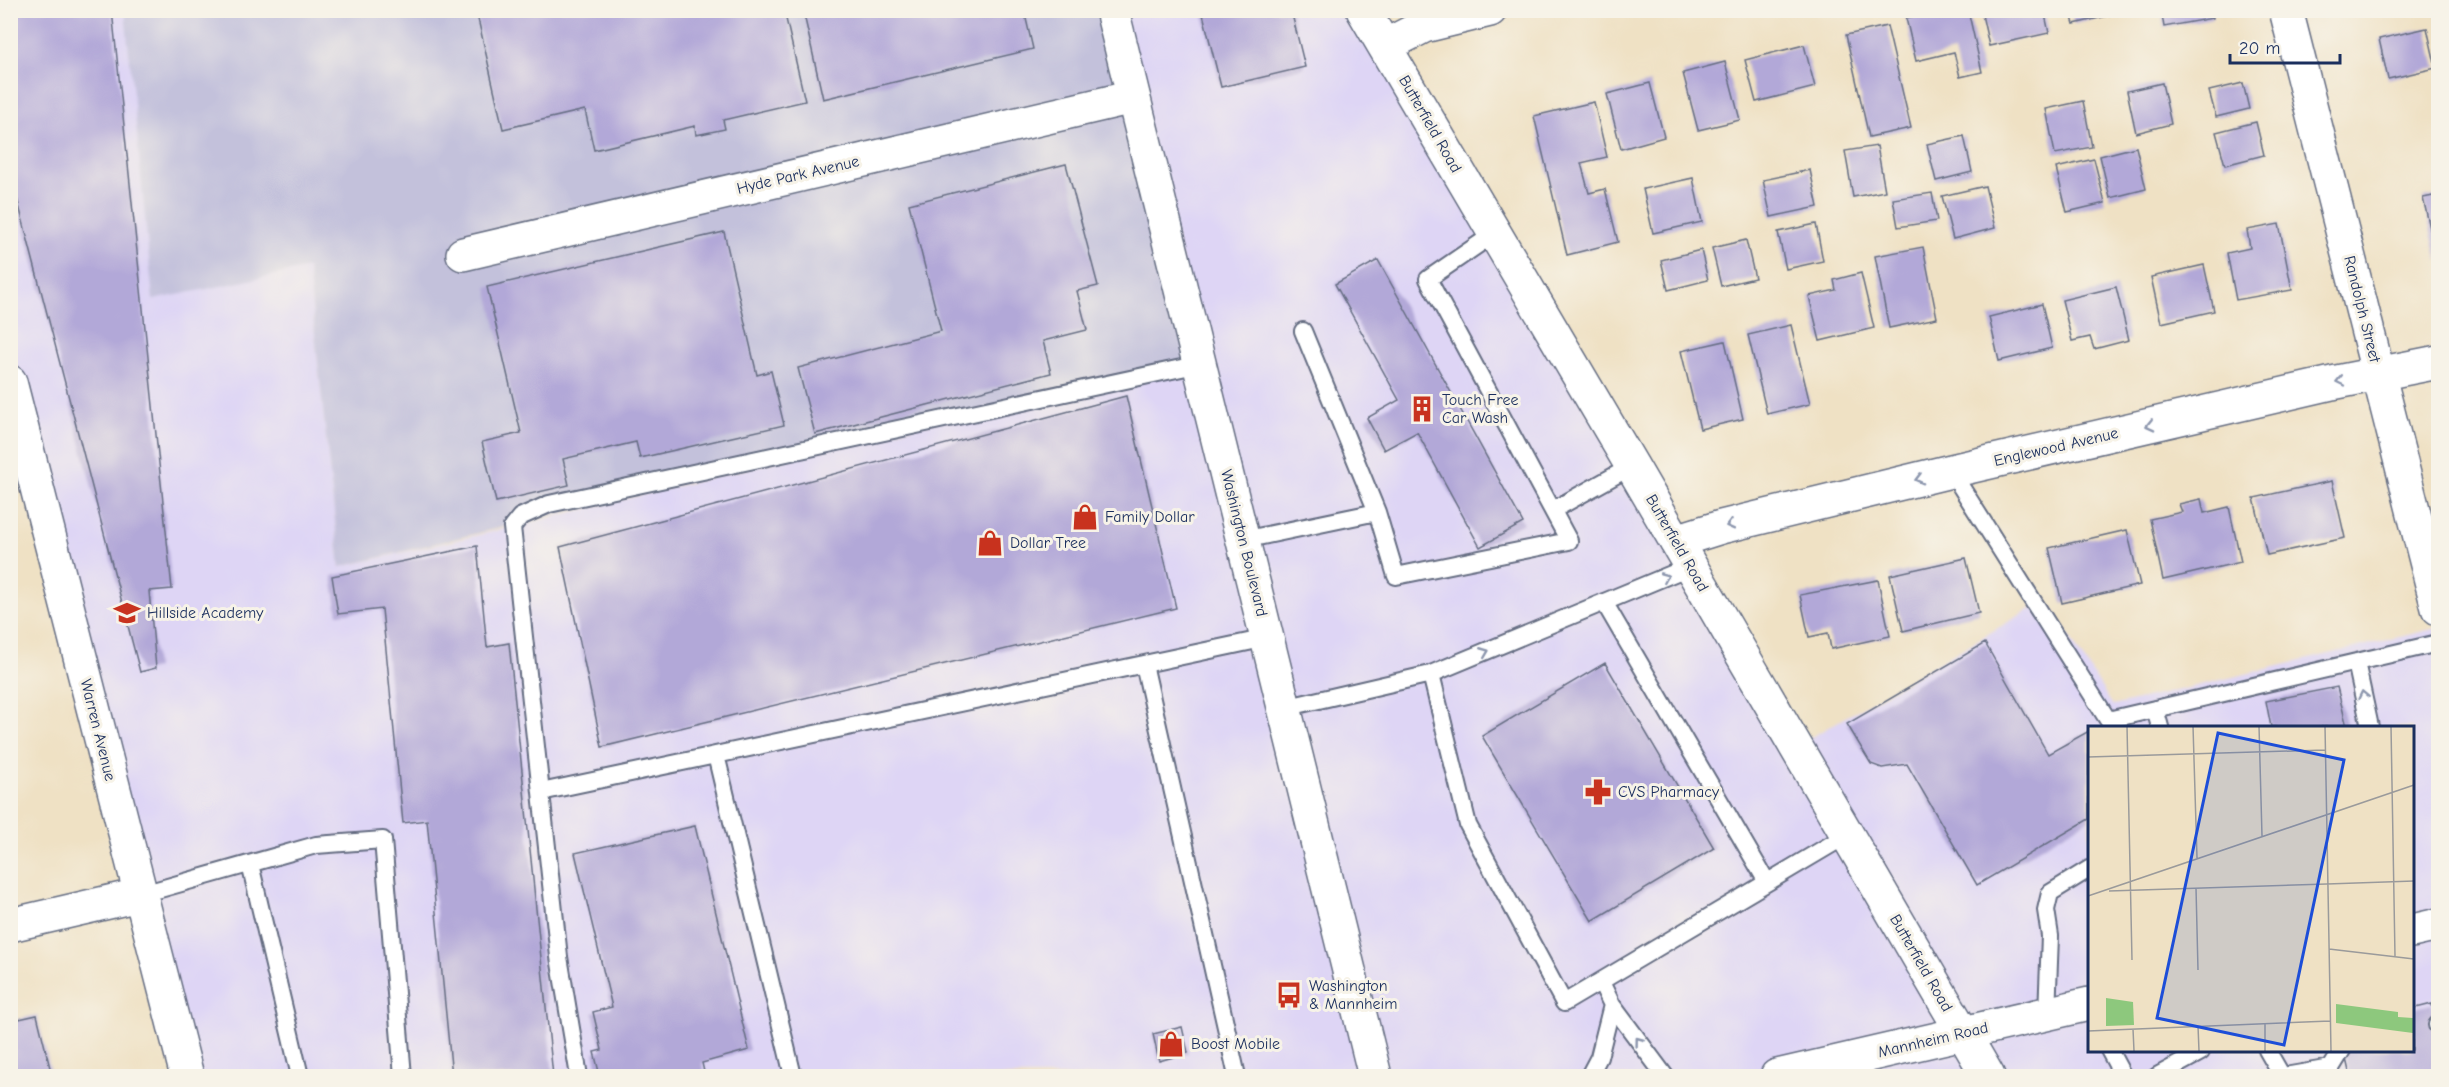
<svg xmlns="http://www.w3.org/2000/svg" width="2449" height="1087" viewBox="0 0 2449 1087" font-family="'Comic Neue',sans-serif">
	<rect width="100%" height="100%" fill="#f7f3e8"/>
	<filter id="ink" filterUnits="userSpaceOnUse"><feTurbulence type="fractalNoise" baseFrequency=".0167" numOctaves="2"/><feDisplacementMap in="SourceGraphic" scale="12" xChannelSelector="R" yChannelSelector="G"/><feConvolveMatrix kernelMatrix="1 2 1 2 8 2 1 2 1" color-interpolation-filters="sRGB"/></filter>
	<filter id="wash" filterUnits="userSpaceOnUse"><feTurbulence type="fractalNoise" baseFrequency=".008" numOctaves="4" result="noise"/><feDisplacementMap in="SourceGraphic" scale="24" xChannelSelector="R" yChannelSelector="G"/><feGaussianBlur stdDeviation="1.35" result="paint"/><feColorMatrix in="noise" values="0 0 0 0 0 0 0 0 0 0 0 0 0 0 0 0 0 1.4 0 .05"/><feComposite in="paint" operator="in"/></filter>
	<g filter="url(#wash)">
		<rect width="100%" height="100%" fill="#efe1c4"/>
		<path fill="#ded5f5" d="M10,11h115l183,257 32,299 172,-40 680,-169 178,718h-1178l-181,-717z
			M1120,11h229l603,1014 -220,51h-348z
			M2046,600l67,106 324,-78 1,289 -26,6v-196h-323v269l-122,27 -164,-281z
			M2438,930v146h-443l-24,-39 118,-27v40h323v-114z
			M1960,1041l21,35h-175z"/>
		<path fill="#c3c1db" d="M125,11h981l86,347 -852,209 -32,-299 -155,32z"/>
		<g id="blocks">
			<path fill="#b2a8d8" d="M10,10h102l60,579 -23,2 7,77 -16,4 -130,-501z
				M476,10h308l21,91 -82,19 2,9 -29,6 -1,-9 -101,24 -9,-40 -82,19z
				M803,10h221l9,39 -210,50z
				M1202,10h89l14,57 -84,20z
				M1940,10h28l14,62 -22,5 -6,-25 -38,9 -10,-43z
				M1981,10h63l5,23 -60,13z
				M2070,10h50v3l-46,11z
				M2161,10h51l1,8 -49,9z
				M1887,26l24,102 -42,9 -23,-102z
				M2427,28l9,40 -48,11 -9,-40z
				M1804,45l11,42 -59,15 -11,-42z
				M1725,62l15,58 -42,10 -15,-57z
				M1650,83l14,54 -43,12 -14,-55z
				M2162,83l9,41 -35,9 -9,-42z
				M2243,83l6,26 -33,8 -7,-26z
				M2083,101l9,46 -37,7 -9,-45z
				M1594,102l13,55 -26,6 8,30 16,-4 13,53 -51,13 -33,-139z
				M2256,122l8,33 -39,10 -9,-33z
				M1964,136l8,36 -36,9 -9,-37z
				M1877,146l8,45 -32,6 -8,-46z
				M2136,147l10,42 -36,9 -10,-42z
				M2094,159l11,44 -38,9 -11,-44z
				M1066,164l32,122 -21,5 10,39 -44,11 8,32 -236,61 -17,-66 143,-37 -32,-127z
				M1810,170l8,37 -47,10 -8,-37z
				M1693,178l9,44 -49,11 -10,-44z
				M1985,186l10,42 -42,11 -11,-43z
				M1932,193l5,28 -39,6 -5,-28z
				M2438,195v67l-15,-64z
				M1816,224l7,37 -37,8 -8,-37z
				M2279,224l13,66 -56,10 -9,-47 23,-5 -3,-18z
				M724,232l33,143 14,-4 13,54 -144,33 -4,-16 -73,17 6,26 -73,17 -14,-60 39,-9 -34,-146z
				M1746,240l9,38 -34,8 -9,-38z
				M1923,247l14,71 -48,10 -14,-72z
				M1701,250l7,30 -40,10 -7,-30z
				M1378,260l145,263 -43,24 -63,-115 -33,18 -17,-32 32,-18 -64,-116z
				M2204,265l10,46 -53,12 -10,-46z
				M1861,273l13,55 -54,13 -11,-45 27,-6 -2,-10z
				M2116,287l13,53 -35,9 -4,-12 -18,4 -10,-41z
				M2042,304l10,44 -53,13 -10,-44z
				M1791,325l19,79 -43,10 -19,-79z
				M1725,341l18,78 -43,10 -19,-78z
				M1126,396l50,212 -574,139 -42,-200z
				M2332,481l13,57 -78,17 -13,-57z
				M2201,499l3,14 25,-6 12,55 -78,18 -13,-61 32,-7 -3,-8z
				M2127,530l13,55 -78,18 -13,-55z
				M477,546l10,101 22,-4 44,433h-101l-25,-256 -24,3 -21,-214 -44,5 -6,-38z
				M1966,558l13,55 -76,18 -13,-56z
				M1878,580l12,56 -59,13 -3,-16 -19,4 -9,-42z
				M1985,643l63,111 41,-23v88l-112,66 -70,-121 -25,4 -11,-4 -24,-40z
				M1605,663l109,185 -122,73 -110,-185z
				M2337,687l10,40h-76l-5,-26z
				M695,826l54,224 -47,13 3,13h-105l-6,-24 8,-2 -9,-38 19,-5 -37,-154z
				M2432,1004l6,29v43h-88l-6,-26h68v-41z
				M37,1015l15,61h-42v-55z
				M1182,1027l6,26 -29,8 -6,-27z"/>
		</g>
	</g>
	<g filter="url(#ink)">
		<use href="#blocks" fill-opacity="0" stroke="#656d82" stroke-width="1.5"/>
		<g fill="none" stroke-linecap="round" stroke-linejoin="round">
			<g stroke="#656d82" stroke-width="20">
				<path id="service" d="M1303,331l74,181
					M1951,471l157,249 330,-77
					M1553,510l79,-44
					M1243,540l134,-28 19,64 173,-35 -141,-262 67,-46
					M1604,602l163,280
					M2356,662l14,65
					M1144,664l93,412
					M1431,674l260,-108
					M1284,708l147,-34 37,151 96,178 283,-168
					M2155,709l5,18
					M716,755l77,321
					M541,792l726,-154
					M250,864l50,212
					M139,895l177,-50 67,-5 20,236
					M1601,982l11,23 53,71
					M2047,1014l3,-78 -4,-26 4,-17 39,-24
					M2437,1025h1
					M2109,1050l14,26
					M2267,1050l15,26
					M579,1076l-20,-119 -47,-430 8,-10 29,-13 651,-140
					M1589,1076l10,-19 13,-52
					M2157,1076l44,-24 -2,-2
					M2285,1076l46,-8 11,-18"/>
			</g>
			<g stroke="#656d82" stroke-width="36">
				<path id="minor" d="M2286,10l152,598
					M1385,46l39,-20 66,-16
					M463,254l670,-157
					M10,382l177,694
					M1676,541l45,-14 230,-56 381,-88 106,-21
					M10,925l129,-30"/>
			</g>
			<g stroke="#656d82" stroke-width="36">
				<path id="secondary" d="M1112,10l263,1066
					M1363,10l269,456 356,610"/>
			</g>
			<g stroke="#656d82" stroke-width="36">
				<path id="primary" d="M2412,931l26,-6
					M1777,1076l312,-72"/>
			</g>
			<use href="#service" stroke="#fff" stroke-width="16"/>
			<use href="#minor" stroke="#fff" stroke-width="33"/>
			<use href="#secondary" stroke="#fff" stroke-width="33"/>
			<use href="#primary" stroke="#fff" stroke-width="33"/>
		</g>
		<defs><path id="oneway-chevron" d="M-2-3.5L2.5 0L-2 3.5" fill="none" stroke-width="1.6" stroke-linecap="round" stroke-linejoin="round" transform="scale(1.5)"/></defs>
		<g stroke="#8d97ae">
			<use href="#oneway-chevron" transform="translate(2340 381) rotate(168)"/>
			<use href="#oneway-chevron" transform="translate(2150 425) rotate(167)"/>
			<use href="#oneway-chevron" transform="translate(1919 479) rotate(166)"/>
			<use href="#oneway-chevron" transform="translate(1730 525) rotate(166)"/>
			<use href="#oneway-chevron" transform="translate(1665 577) rotate(-23)"/>
			<use href="#oneway-chevron" transform="translate(1485 652) rotate(-22)"/>
			<use href="#oneway-chevron" transform="translate(2363 695) rotate(-102)"/>
			<use href="#oneway-chevron" transform="translate(1639 1041) rotate(-127)"/>
		</g>
	</g>
	<defs>
		<g id="building-bare" transform="scale(2.07)"><path d="M-4-6H4V6H1V3H-1V6H-4ZM-2.5-4.3h1.7v1.8h-1.7ZM.8-4.3h1.7v1.8H.8ZM-2.5-1h1.7V.8h-1.7ZM.8-1h1.7V.8H.8Z" fill="#c8321e" stroke="#f7f3e8" stroke-width="2.5" paint-order="stroke"/></g>
		<g id="shop-bare" transform="scale(2.07)"><path d="M-5-2.5h2.3a2.7 3.5 0 0 1 5.4 0H5L5.5 6h-11ZM-1.5-2.5h3a1.5 2.3 0 0 0-3 0Z" fill="#c8321e" stroke="#f7f3e8" stroke-width="2.5" paint-order="stroke"/></g>
		<g id="school-bare" transform="scale(2.07)"><path d="M0-5L7-2L0 1L-7-2ZM-4 1L0 2.5L4 1V4Q0 6-4 4Z" fill="#c8321e" stroke="#f7f3e8" stroke-width="2.5" paint-order="stroke"/></g>
		<g id="pharmacy-bare" transform="scale(2.07)"><path d="M-2-6h4v4h4v4h-4v4h-4v-4h-4v-4h4Z" fill="#c8321e" stroke="#f7f3e8" stroke-width="2.5" paint-order="stroke"/></g>
		<g id="bus-bare" transform="scale(2.07)"><path d="M-5-6H5V4H4V6H2V4H-2V6H-4V4H-5ZM-3.5-4V0h7V-4ZM-3.5 1.2v1.5H-2V1.2ZM2 1.2v1.5H3.5V1.2Z" fill="#c8321e" stroke="#f7f3e8" stroke-width="2.5" paint-order="stroke"/></g>
	</defs>
	<g fill-rule="evenodd">
		<use href="#building-bare" x="1422" y="409"/>
		<use href="#shop-bare" x="1085" y="517"/>
		<use href="#shop-bare" x="990" y="543"/>
		<use href="#school-bare" x="127" y="613"/>
		<use href="#pharmacy-bare" x="1598" y="792"/>
		<use href="#bus-bare" x="1289" y="995"/>
		<use href="#shop-bare" x="1171" y="1044"/>
	</g>
	<g text-anchor="middle" dominant-baseline="central" stroke-width="6" stroke-linejoin="round" paint-order="stroke">
		<g font-size="16" fill="#1b2f5e" stroke="#f7f3e8">
			<text transform="translate(1430 124) rotate(60)">Butterfield Road</text>
			<text transform="translate(798 175) rotate(-13)">Hyde Park Avenue</text>
			<text transform="translate(2362 309) rotate(76)">Randolph Street</text>
			<text transform="translate(2056 447) rotate(-13)">Englewood Avenue</text>
			<text transform="translate(1244 543) rotate(76)">Washington Boulevard</text>
			<text transform="translate(1677 543) rotate(60)">Butterfield Road</text>
			<text transform="translate(98 730) rotate(76)">Warren Avenue</text>
			<text transform="translate(1921 963) rotate(60)">Butterfield Road</text>
			<text transform="translate(1933 1040) rotate(-13)">Mannheim Road</text>
		</g>
		<g font-size="16" fill="#1b2f5e" stroke="#f7f3e8" text-anchor="start">
			<text x="1442" y="400">Touch Free<tspan x="1442" dy="18">Car Wash</tspan></text>
			<text x="1105" y="517">Family Dollar</text>
			<text x="1010" y="543">Dollar Tree</text>
			<text x="147" y="613">Hillside Academy</text>
			<text x="1618" y="792">CVS Pharmacy</text>
			<text x="1309" y="986">Washington<tspan x="1309" dy="18">&amp; Mannheim</tspan></text>
			<text x="1191" y="1044">Boost Mobile</text>
		</g>
	</g>
	<g transform="translate(2088 726)">
		<rect width="326" height="326" fill="#efe1c4"/>
		<path d="M18,272l27,4 1,23 -28,1z" fill="#8dc87d"/>
		<path d="M248,278l62,8v5l15,1v15l-77,-10z" fill="#8dc87d"/>
		<path fill="none" stroke="#9a9a9b" stroke-width="1.5" d="M39,0l5,234M105,0l4,132M171,0l3,110M237,0l6,325M303,0l4,230M0,31l237,-7M239,158l87,-3M108,162l2,82M21,165l218,-7M0,170l326,-111M241,223l85,10M177,298v27M110,300l1,25M45,303l1,22M0,305l242,-10"/>
		<path fill="#1d4ed8" fill-opacity="0.15" stroke="#1d4ed8" stroke-width="3" d="M130,7l126,27 -60,285 -127,-27z"/>
		<rect width="326" height="326" fill="none" stroke="#1b2f5e" stroke-width="3"/>
	</g>
	<rect width="2449" height="1087" fill="none" stroke="#f7f3e8" stroke-width="36"/>
	<path d="M2230 54v9h110v-9" fill="none" stroke="#1b2f5e" stroke-width="3"/>
	<text x="2239" y="54" font-size="18" fill="#1b2f5e" stroke="#f7f3e8" stroke-width="4.5" paint-order="stroke">20 m</text>
</svg>
